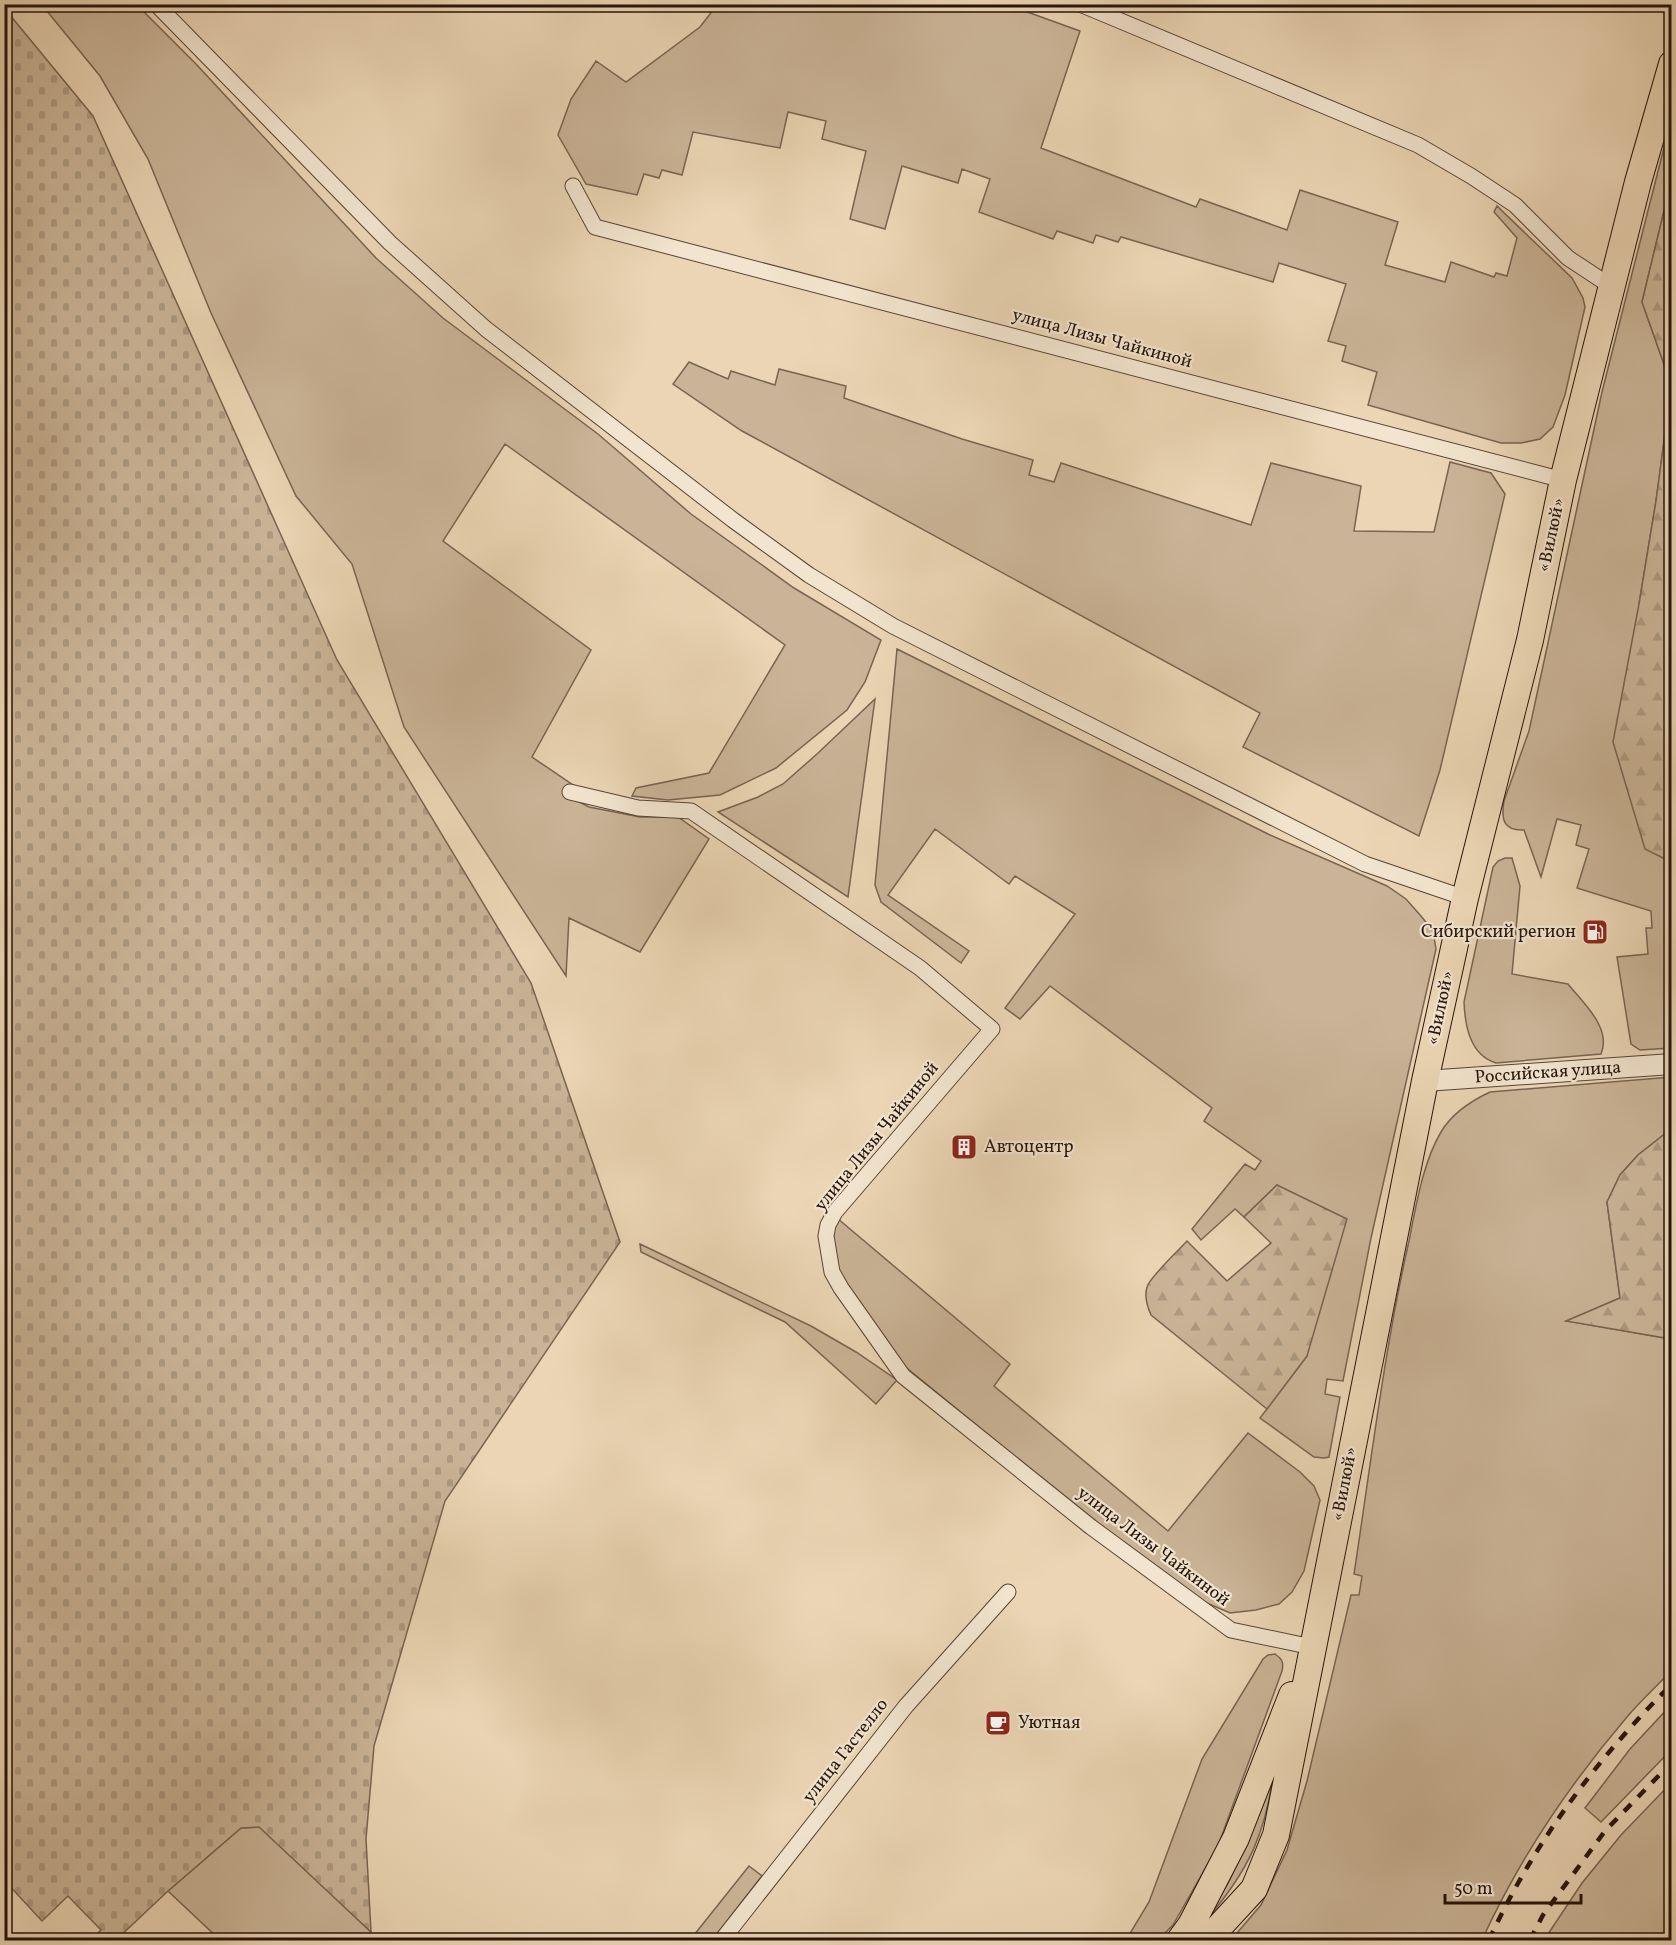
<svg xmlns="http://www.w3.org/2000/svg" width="1676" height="1945" viewBox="0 0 1676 1945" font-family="Vollkorn,serif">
	<defs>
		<pattern id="forest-firs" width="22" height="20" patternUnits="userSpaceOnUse" patternTransform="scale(1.5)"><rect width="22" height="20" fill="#cab497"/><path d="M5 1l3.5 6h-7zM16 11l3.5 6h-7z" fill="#ad9a81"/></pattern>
		<pattern id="cemetery-stones" width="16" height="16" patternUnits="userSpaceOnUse" patternTransform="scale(1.5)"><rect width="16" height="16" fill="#cab497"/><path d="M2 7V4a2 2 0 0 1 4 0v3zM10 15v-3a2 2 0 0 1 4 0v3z" fill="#ad9a81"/></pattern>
	</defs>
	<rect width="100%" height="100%" fill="#ebd5b4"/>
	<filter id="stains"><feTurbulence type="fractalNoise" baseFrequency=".00333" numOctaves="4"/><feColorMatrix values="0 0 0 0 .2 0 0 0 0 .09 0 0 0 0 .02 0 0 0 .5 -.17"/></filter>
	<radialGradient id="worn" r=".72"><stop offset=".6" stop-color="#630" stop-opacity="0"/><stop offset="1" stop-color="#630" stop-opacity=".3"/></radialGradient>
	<path fill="#cab497" stroke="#786452" stroke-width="1.5" d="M42,5h95l59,59 180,194 67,60 155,116 93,80 103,74 87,52 -16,42 -18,28 -71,58 -56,27 -52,5 -36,-4 4,-8 73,-15 76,-128 -280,-201 -62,97 148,109 -59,107 41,28 -7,10 23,12 51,10h38l31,22 -69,113 -71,-34 -3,58 -162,-249 -52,-163 -56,-68 -85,-183 -63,-154 -48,-83z
		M717,5h291l72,26 -39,117 155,59 4,-8 87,31 13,-40 98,32 -13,43 60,17 6,-20 43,15 2,-4 11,3 10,-38 -23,-26 3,-6 75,72 11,20 2,9 -20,88 -12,32 -13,12 -19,4h-20l-133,-38 9,-33 -35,-11 4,-15 -18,-5 18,-57 -67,-21 -6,19 -152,-45 -3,5 -22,-7 -3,8 -36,-12 -4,8 -74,-27 11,-33 -28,-10 -4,14 -56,-17 -17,63 -35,-10 16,-68 -44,-12 4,-18 -38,-9 -8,36 -87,-16 -11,43 -20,-5 -3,8 -15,-4 -7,21 -51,-11 -28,-49 13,-36 25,-38 30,21 74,-55z
		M1671,120v62l-29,120 29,82v5l-15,112 -17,103 6,244 26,14 1,141 -5,2 2,9h2v3h-2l2,31 -31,2 -9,-6 -14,-87 31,-3 -2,-26h6l-1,-17 -74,-23 12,-39 -13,-4 5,-20 -24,-6 -16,58 -17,-47c-21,1 -23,-11 -20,-29l25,-70 73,-339z
		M689,362l39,17 3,-8 44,14 4,-16 67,17 -2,12 118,41 71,21 -4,15 25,7 7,-19 190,62 20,-62 90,23 -7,45 80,1 16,-70 41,11 14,21 -65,276 -21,66 -176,-89 17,-34 -518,-282 -69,-47z
		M897,649l373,186 117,51 19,13 15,17 12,15 3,18 -65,289 -28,143 -16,-2 -2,15 15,3 -11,60 -5,1 -10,-1 -54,-39 47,-62 -30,-171 -33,32 -9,-8 -34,31 -9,-11 53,-65 10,6 6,-9 -57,-40 8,-13 -162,-122 -30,33 -15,-11 70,-94 -60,-38 -6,8 -74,-55 -47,66 81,56 -8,12 -80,-61 -6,-17z
		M875,699l-27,198 -130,-85 40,-15 25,-13 34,-30z
		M1505,858h7l8,28 -8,88 56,10c15,19 44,44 33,70l-105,9c-26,-8 -31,-37 -32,-61l29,-135 5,-6z
		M1671,1077v52l-33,26 -18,20 -13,27 13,96 -53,23 104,18v332c-14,15 -31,30 -44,46 -58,68 -108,142 -145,223h-251l30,-35 26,-55 20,-69 44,-186h8l3,-19 -8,-2c17,-111 30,-223 55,-333 7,-35 14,-79 32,-109 11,-19 30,-31 49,-40z
		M837,1218l173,146 -16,22 174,145 80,-98 52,39 14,14 6,14 -16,71 -12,21 -13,12 -23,6 -26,3 -30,-13 -107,-80 -190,-155 -29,-33 -39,-68 -2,-33z
		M640,1244l171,82 45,26 41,28 -21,24 -91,-82 -144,-70z
		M1275,1654c7,5 9,8 7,17l-64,175 -45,79 -15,15h-32l23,-38 53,-143 61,-100 5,-4z
		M1671,1705v45l-70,72 -16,-14 45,-59z
		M1274,1769c-8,64 -25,101 -67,150l21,-36 18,-37z
		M1671,1783v157h-127l38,-57 39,-48z
		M260,1827l111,105 2,8h-153l-52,-49 73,-63z
		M749,1866l13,10 -50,64h-22z"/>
	<path fill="url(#forest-firs)" stroke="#786452" stroke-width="1.5" d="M1671,182v202l-29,-82z
		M1671,389l1,473h-1l-26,-13 -32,-107 26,-138 17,-103z
		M1671,1129v210l-105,-18 54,-23 -13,-96 13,-27 18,-20z
		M1277,1185l70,34 -40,137 -40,53 -116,-94c-4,-9 -7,-18 -4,-28 2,-9 32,-37 40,-46l40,40 44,-38 -27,-26z"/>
	<path fill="url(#cemetery-stones)" stroke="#786452" stroke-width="1.5" d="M5,9l88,107 244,544 194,323 89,259 -175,259 -71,245 -8,93 5,93 -112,-105 -18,1 -73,63 -52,49h-25l10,-10 -33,-34 -26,25 -37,-40z"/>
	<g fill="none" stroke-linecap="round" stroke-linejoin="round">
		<g stroke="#574436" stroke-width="17">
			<path id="minor" d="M156,4l234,239 96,86 247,191 76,55 84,51 472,238 100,34
				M1080,4l338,141 53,31 44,29 53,53 44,29
				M573,186l22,41 968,253
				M570,792l68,16 53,3 229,157 72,61 -157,183 -7,13 -2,11 6,36 9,16 62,88 188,151 140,103 81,17
				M722,1940l184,-234 102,-114"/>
		</g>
		<g stroke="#574436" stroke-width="22">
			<path id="tertiary" d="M1425,1081l247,-17"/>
		</g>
		<g stroke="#26140c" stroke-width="28">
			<path id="trunk" d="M1180,1940l11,-15 45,-87 56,-143
				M1207,1940l47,-51 22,-54 149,-754 40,-183 65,-258 33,-160 75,-298 34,-118"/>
		</g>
		<use href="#minor" stroke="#f2e4ce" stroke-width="15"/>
		<use href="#tertiary" stroke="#f2e4ce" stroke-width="20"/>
		<use href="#trunk" stroke="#ebd5b4" stroke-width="26"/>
		<path stroke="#26140c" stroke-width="4.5" stroke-dasharray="10 10" stroke-linecap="butt" d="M1489,1940c44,-96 108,-182 183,-256
			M1530,1940l13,-25 62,-84 67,-69"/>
	</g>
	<defs>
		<g id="fuel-square" transform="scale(1.35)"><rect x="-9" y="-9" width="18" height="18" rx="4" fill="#8f2418" stroke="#f2e4ce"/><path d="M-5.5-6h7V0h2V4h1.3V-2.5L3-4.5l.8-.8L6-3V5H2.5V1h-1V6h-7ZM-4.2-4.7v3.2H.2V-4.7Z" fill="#fff"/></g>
		<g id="building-square" transform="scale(1.35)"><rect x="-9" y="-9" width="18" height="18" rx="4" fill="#8f2418" stroke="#f2e4ce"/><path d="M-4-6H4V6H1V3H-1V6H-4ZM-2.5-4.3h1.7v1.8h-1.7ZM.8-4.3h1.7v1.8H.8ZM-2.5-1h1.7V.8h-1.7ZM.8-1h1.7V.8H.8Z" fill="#fff"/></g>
		<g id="cafe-square" transform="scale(1.35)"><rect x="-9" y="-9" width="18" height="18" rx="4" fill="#8f2418" stroke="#f2e4ce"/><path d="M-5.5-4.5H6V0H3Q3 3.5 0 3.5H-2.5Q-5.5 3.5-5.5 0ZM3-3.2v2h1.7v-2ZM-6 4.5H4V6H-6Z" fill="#fff"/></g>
	</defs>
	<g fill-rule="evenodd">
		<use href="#fuel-square" x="1595" y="932"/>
		<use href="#building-square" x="964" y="1147"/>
		<use href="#cafe-square" x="998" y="1723"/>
	</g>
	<g text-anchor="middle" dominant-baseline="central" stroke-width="4.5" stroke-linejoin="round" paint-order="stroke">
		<g font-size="18" fill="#26140c" stroke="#f2e4ce">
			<text transform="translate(1102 339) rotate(15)">улица Лизы Чайкиной</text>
			<text transform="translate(1552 535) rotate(-78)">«Вилюй»</text>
			<text transform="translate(1441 1008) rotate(-78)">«Вилюй»</text>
			<text transform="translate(1548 1073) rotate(-4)">Российская улица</text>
			<text transform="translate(877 1137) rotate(-51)">улица Лизы Чайкиной</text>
			<text transform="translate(1345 1484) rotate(-79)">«Вилюй»</text>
			<text transform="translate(1153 1547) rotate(37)">улица Лизы Чайкиной</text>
			<text transform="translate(846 1751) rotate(-52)">улица Гастелло</text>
		</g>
		<g font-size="18" fill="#26140c" stroke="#f2e4ce" text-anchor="start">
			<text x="1576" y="932" text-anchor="end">Сибирский регион</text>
			<text x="984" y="1147">Автоцентр</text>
			<text x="1018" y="1723">Уютная</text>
		</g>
	</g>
	<rect width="1676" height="1945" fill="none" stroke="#ebd5b4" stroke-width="24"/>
	<rect x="6" y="6" width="1664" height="1933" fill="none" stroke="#26140c" stroke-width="3"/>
	<rect x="12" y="12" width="1652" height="1921" fill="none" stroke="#26140c" stroke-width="1.5"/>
	<path d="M1445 1894v9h136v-9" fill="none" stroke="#26140c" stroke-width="3"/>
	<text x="1454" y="1894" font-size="18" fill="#26140c" stroke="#f2e4ce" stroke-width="4.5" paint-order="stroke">50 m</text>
	<rect width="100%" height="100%" filter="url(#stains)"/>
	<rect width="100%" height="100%" fill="url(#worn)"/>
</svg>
